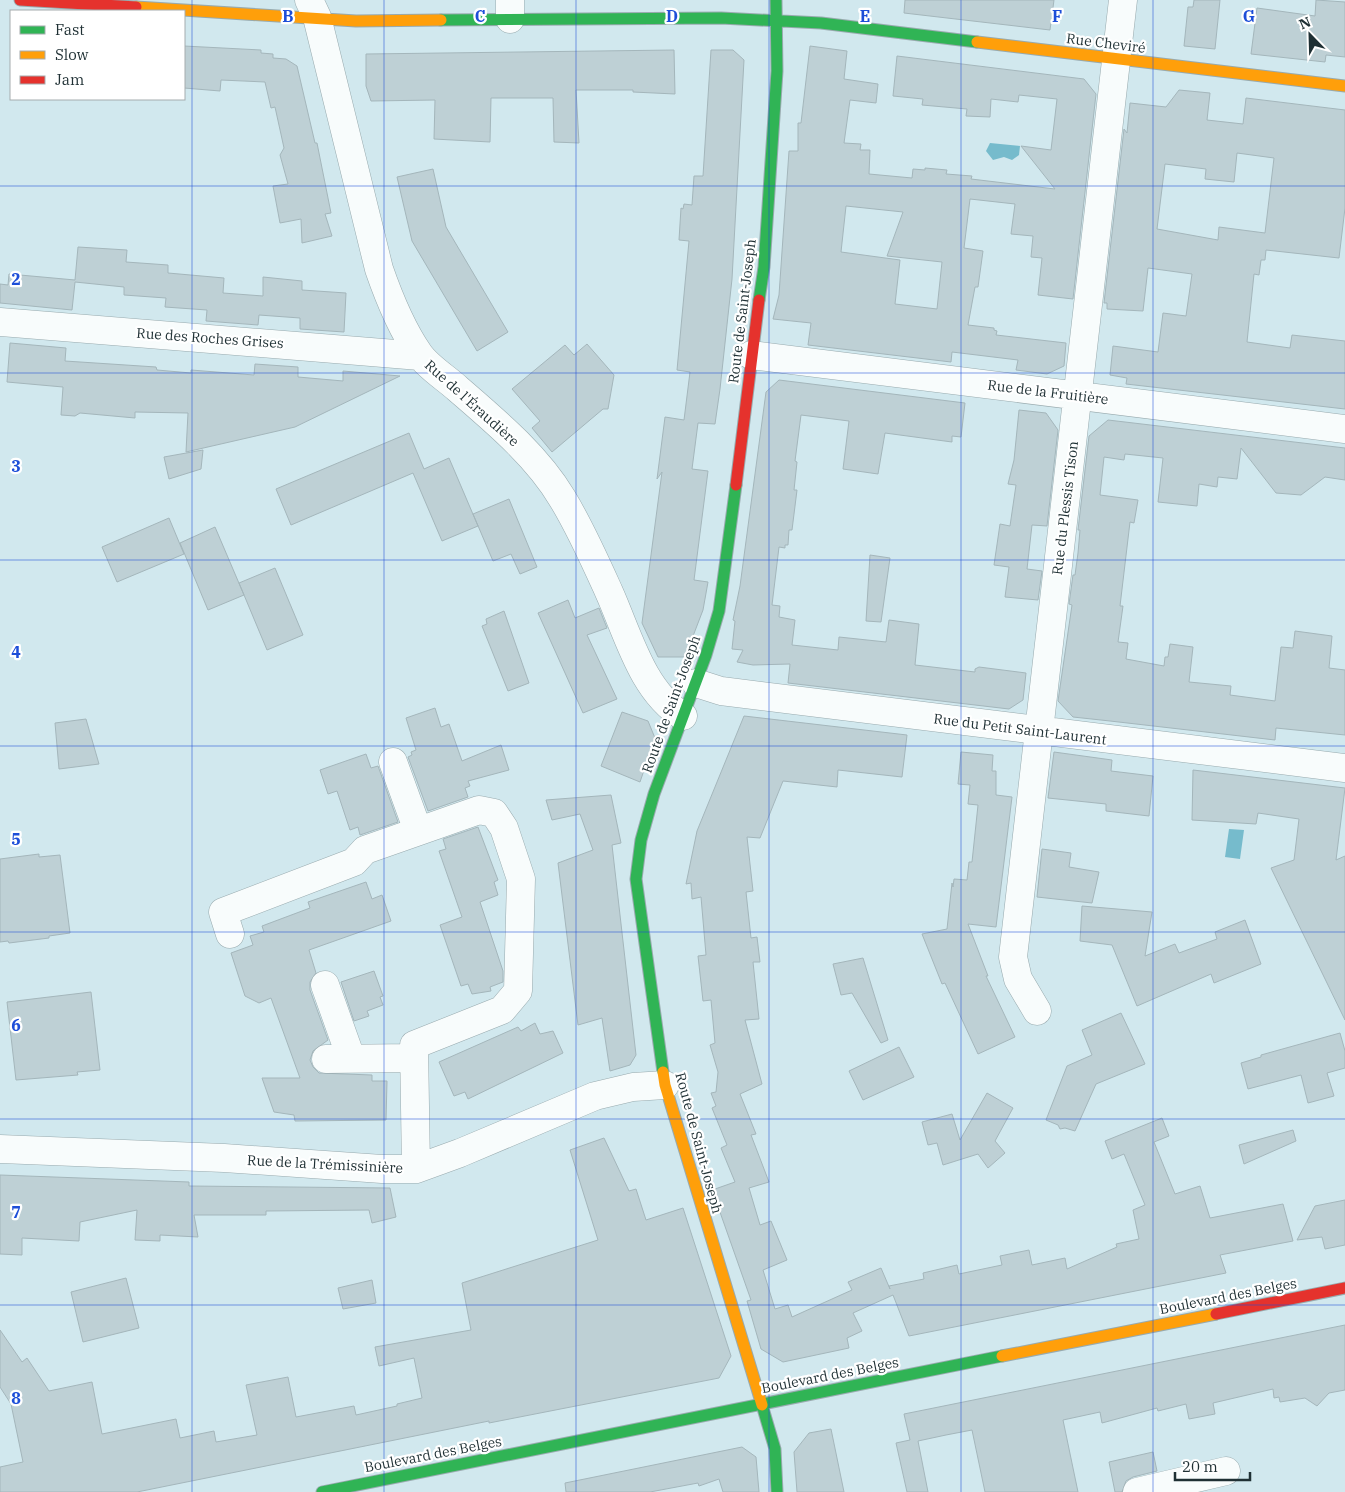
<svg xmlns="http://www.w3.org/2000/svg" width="1345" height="1492" viewBox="0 0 1345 1492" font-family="'IBM Plex Serif',serif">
	<rect width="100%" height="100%" fill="#d1e8ee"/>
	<path fill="#76bbcc" d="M990,143l30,3 -1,9 -7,5 -8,-3 -11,3 -7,-9z
		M1229,829l15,1 -4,29 -15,-2z"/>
	<path fill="#bed0d5" stroke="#a4b6bb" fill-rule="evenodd" d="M905,0h149l-4,30 -146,-17z
		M1194,0h26l-5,49 -31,-3 4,-39h5z
		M1316,0l29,2v55l-19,-2 -1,7 -74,-8 6,-46 58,8z
		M184,46l77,4v3l12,1v4l13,1 11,7 18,77h2l14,70 -6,1 7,22 -30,7 -1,-24 -21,4 -7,-37 15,-2 -8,-29 4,-7 -9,-41 -4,1 -6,-26 -44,-2 -1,11 -36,-3z
		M810,46l37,5 -3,28 34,5 -2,19 -26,-3 -6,43 17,1 -1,6h10l-1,24 43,4 1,-9 12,1v-2l22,2 -1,4 26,2 -1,3 84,10 -34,-43 30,4 6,-51 -38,-4 -1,7 -27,-3 -1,18 -24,-1 1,-7 -45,-4 1,-6 -30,-3 4,-40 187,23 12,15 -23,205 -35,-4 4,-37 -11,-1 2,-21 -22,-2 4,-30 -45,-5 -6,49 19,3 -5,36h-3l-7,38 26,3v2l3,1 -1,4 70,8 -2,23 -17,8 -31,-4 2,-10 -66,-8 -1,10 -143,-17 3,-22 -38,-4 6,-24 10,-144h9v-28h3zM846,206l57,6 -16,44 55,6 -5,47 -42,-5 5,-44 -59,-8z
		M674,50l1,44 -42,-2v-2h-57l3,53 -25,-1 -1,-44h-62l-1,44 -56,-3 1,-39 -64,1 -5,-15v-32z
		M711,50h22l11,10 -12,219 -12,110 -5,35 -17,-1 -6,46 16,2 -14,109 14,2 -5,28 -18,47h-27l-16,-34 20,-151 -5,7 8,-62 19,3 6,-48 -13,-2 12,-129 -10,-1 2,-32 2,1 1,-5 8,1 2,-29h9z
		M1179,90l31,3 -3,27 36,4 3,-26 99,12v98l-6,50 -73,-8 -1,10h-4l-2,15 -5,-1 -7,68 43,6 2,-13 53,6v68l-219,-25 1,-6 -17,-3 3,-29 45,6 5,-39 23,3 6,-42 -44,-6 -5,43 -36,-2v-6h-3l20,-174 3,4 3,-30 36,4zM1237,153l37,5 -9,75 -46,-6 -1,13 -61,-11 8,-65 41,5 -1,10 29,3z
		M433,169l13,58 62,105 -31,19 -65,-110 -15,-64z
		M78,247l49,3 -1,12 42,3v8l56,5 -1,15 40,3v-19l39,4v9l44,3 -2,39 -44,-3v-11l-41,-3 -1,10 -52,-4 1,-11 -42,-3 1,-9 -42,-3v-8l-49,-5 -3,28 -72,-7v-19l8,1 1,-11 66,6z
		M10,343l56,5 -1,13 91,6 1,3 34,3v-3l63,5 1,-11 43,3v10l45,4v-10l57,5 -105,51 -109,25 2,-39 -53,-1v6l-55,-5 -5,3 -14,-1 2,-28 -56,-5z
		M587,344l27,31 -6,34h-5l-51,43 -20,-24 8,-7 -28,-32 53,-44 9,10z
		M779,380l186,23 -4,34 -9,-1v6l-67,-9 -7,41 -35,-5 6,-48 -48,-6 -6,46 2,1 -3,28h3l-5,40h-3l-1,15h-3v3l-6,-1 -7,58 8,1 -1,11 16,3 -3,25 46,5 1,-13 47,5 3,-22 30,4 -4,41 60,7v-3l4,-2 47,6 -3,27 -14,9 -221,-26 2,-19 -37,1 -16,-3 6,-12 -11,-1 3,-28 -2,-1 7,-34 26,-194z
		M1019,410l27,3 12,17 -11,96 -15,-1 -5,44 15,2 -4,29 -33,-3 4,-30 -15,-2 6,-41 10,2 6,-41 -8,-1 6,-24z
		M1108,420l237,28v32l-20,-3 -24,18 -25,-2 -35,-45 -4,31 -19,-2 -1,10 -18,-3 -2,22 -39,-4 5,-44 -38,-4 -1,6 -20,-3 -4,38 38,5 -4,23 -4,-1 -10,84h3l-5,36 10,1 -2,16 38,7 1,-9h3l2,-13 23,3 -4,35 42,4 -1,9 45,6 6,-54 12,1 2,-17 37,5 -3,32 16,2v65l-69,-7 -1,12 -165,-19 -37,-4 -15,-16 14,-96 -3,-1 4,-29h2l3,-22 2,-23h-2l11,-94z
		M409,433l15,36 25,-11 29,68 -36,15 -29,-68 -122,52 -15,-36z
		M203,450l-2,19 -32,10 -5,-22z
		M509,499l28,68 -17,7 -9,-20 -18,7 -20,-47z
		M169,518l15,36 -67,28 -15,-35z
		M215,527l29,68 -36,15 -28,-67z
		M870,555l20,3 -9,64 -15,-1z
		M275,568l28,67 -36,15 -28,-67z
		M568,600l7,18 24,-10 8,20 -20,7 30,64 -34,14 -45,-100z
		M504,611l25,72 -21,8 -26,-65 5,-2 -1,-5z
		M435,708l6,19 8,-3 13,37 39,-16 8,25 -41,11 2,5 -5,2 3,9 -40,14 -20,-54 4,-2 -1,-3 5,-2 -10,-32z
		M622,712l26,9 7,17 -15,44 -39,-16z
		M744,716l163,19 -5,42 -64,-7 -1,17 -54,-6 -23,57 -13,-1 6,54 -7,1 5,46 6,-1 3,25h-7l6,57 -14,1 17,64 -22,10 16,40 -5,1 18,47 -20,6 11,37 11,-4 16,39 -24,10 12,39 13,-4 4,12 60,-27 -4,-8 33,-14 9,21 -1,-3 35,-7 -1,-6 34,-8 2,9 43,-9 -2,-9 29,-6 3,15 33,-7 2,11 50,-22 -1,-3 23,-5 -6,-29 12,-5 -21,-51 -12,5 -7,-18 57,-23 7,18 -15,6 21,52 25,-8 10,32 73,-14 10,37 -73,14 6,18 -317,63 -16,-41 -40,18 9,18 -15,7 2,10 -66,14 -22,-13 -14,-48 4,-1 -36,-102 2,-1 -2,-8 20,-7 -14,-34 6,-3 -15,-37 4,-2 -5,-13 5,-1 2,-20 -8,-27 5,-2 -4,-43 -8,1 -5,-45 8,-1 -5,-58 -9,2 -1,-16 -5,1 11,-53z
		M86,719l13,45 -40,5 -4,-46z
		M961,752l32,3 -1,16h4v24l16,2 -16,130 -28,-3 20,52h-2l29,61 -37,17 -33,-71 -3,1 -20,-50 25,-5 5,-46 1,4 1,-8 13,1 2,-18h3l6,-57 -10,-1 2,-19 -12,-1z
		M1054,752l58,8 -1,11 42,5 -4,40 -43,-5v-7l-58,-6z
		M366,754l5,14 7,-2 20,56 -38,13 -2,-8 -8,3 -13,-39 -9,3 -8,-24z
		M1193,770l152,18 -9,72 9,-4v164l-74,-152 23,-8 5,-41 -41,-6 -2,11 -64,-4z
		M611,795l10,48 -9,2 24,210 -6,10 -20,6 -8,-53 -24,7 -20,-162 35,-13 -13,-36 -28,6 -6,-20z
		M478,827l20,53 -4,2 4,13 -18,7 23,69v11l-13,5 1,4 -19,3 -4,-10 -7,2 -21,-61 22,-8 -23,-66 7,-2 -3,-10z
		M1042,849l29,4 -2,14 30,5 -7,31 -55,-6z
		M39,854v3l21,-2 10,78 -21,3v2l-40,5 -1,-2 -8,1v-83z
		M366,882l6,17 10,-4 9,26 -82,29 7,23 -6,9v8l18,50 -15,11 -3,9 3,7 6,6 53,2v6h15l-1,39 -91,1 -1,-6 -20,-3 -12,-34h38l-29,-80 -12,5 -14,-7 -14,-43 22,-8 -3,-9 14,-4 -2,-6 48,-18 -2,-6z
		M1082,906l70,6 -7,44 30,-12 4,9 38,-14 -2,-7 30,-12 16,44 -47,19 -3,-9 -74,32 -25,-61 -32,-4z
		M863,958l25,82 -7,3 -29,-50 -11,2 -8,-31z
		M374,971l9,25 -3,1 3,8 -16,6 2,5 -15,5 -13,-39z
		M91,992l9,78 -23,2 1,3 -62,5 -9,-78z
		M1121,1013l24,51 -49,20 -21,47 -10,-3 -5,1 -2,-4 -12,-5 21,-54 25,-11 -10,-25z
		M535,1023l5,11 13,-3 10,22 -95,46 -3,-7 -11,4 -15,-34 79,-35 3,4z
		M1340,1033l5,18v17l-18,5 7,23 -26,7 -7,-28 -53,14 -7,-26 20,-6v-2z
		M899,1047l15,30 -51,23 -14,-29z
		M987,1093l26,15 -18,33 10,12 -17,15 -10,-14 -35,11 -6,-22 -9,2 -6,-23 30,-8 8,26z
		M1293,1130l3,11 -52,23 -5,-19z
		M604,1138l25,53 7,-2 10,31 37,-12 48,148 -12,22 -230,45v-2l-352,71h-137v-25l23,-5 -12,-58 -11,-17v-57l22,32 5,-4 22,33 43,-9 10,52 74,-15 4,19 34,-7 2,11 41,-7 -11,-50 42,-8 8,40 58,-11 2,9 41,-9v-2l25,-6 -8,-40 -35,8 -4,-19 96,-17 -9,-47 136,-43 -28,-90z
		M0,1175l189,7v4l201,2 6,29 -24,6 -3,-13 -103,1v4h-72l4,22 -38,-2v6l-25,-1 2,-30 -57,12 -1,19 -57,-3v17l-22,-1z
		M1345,1200v45l-20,4 -3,-12 -25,3 18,-34z
		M126,1278l13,50 -56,14 -12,-50z
		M372,1280l4,23 -33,6 -5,-21z
		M1345,1325v65l-16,3 -12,13 -12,-8 -25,4 -1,-5 -5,1 -1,-9 -60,14 2,11 -26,5 -3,-15 -28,7 -1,-3 -55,15 -2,-11 -37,8 15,72h-93l-13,-62 -26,5 -28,6 10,51h-21l-11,-49 14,-3 -6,-26z
		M831,1429l13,63h-47l-3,-40 15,-19z
		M742,1447l14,10 3,35h-36l-4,-13 -20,7 -1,-3 -48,9h-84l-1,-9z
		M1153,1452l4,19 -24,6 -7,4 -4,11h-7l-6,-30z"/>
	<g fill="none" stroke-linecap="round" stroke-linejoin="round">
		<g stroke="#98aaae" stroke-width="29">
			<path id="street" d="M309,0l8,17 62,252c10,29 22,59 40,85 9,13 27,24 39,35 37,32 79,67 104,109 18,29 33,63 47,94 19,42 33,99 74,124
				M510,19v-19
				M0,322l420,34
				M751,355l594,74
				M696,683l25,8 624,77
				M393,762l25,69
				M230,934l-7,-22 131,-50 11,-12 114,-40 15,3 10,15 17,51 -3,112 -16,19 -88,35 2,124
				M325,985l26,73
				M1037,1011l-19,-32 -5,-22 110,-957
				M326,1059l88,-1
				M0,1149l224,9 158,11h34l44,-16 135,-57 38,-9 32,-2
				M1137,1492l89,-21"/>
		</g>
		<g stroke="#98aaae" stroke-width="13">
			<path id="fast" d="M441,20l280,-2 100,5 156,19
				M759,300l5,-33 13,-196 -1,-71
				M663,1072l-27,-193 5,-39 13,-46 52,-139 13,-44 17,-126
				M762,1405l13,44 2,43
				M322,1492l680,-136"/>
		</g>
		<g stroke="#98aaae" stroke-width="13">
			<path id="slow" d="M136,7l220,14 85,-1
				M977,42l368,44
				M663,1072l2,13 97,320
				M1002,1356l214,-42"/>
		</g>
		<g stroke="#98aaae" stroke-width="13">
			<path id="jam" d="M20,0l116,7
				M736,485l23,-185
				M1216,1314l129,-26"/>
		</g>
		<use href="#street" stroke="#f8fcfc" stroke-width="28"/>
		<use href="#fast" stroke="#30b455" stroke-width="11"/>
		<use href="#slow" stroke="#ff9f0a" stroke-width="11"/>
		<use href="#jam" stroke="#e5322d" stroke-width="11"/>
	</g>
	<path fill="none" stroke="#1d4ed8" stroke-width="1" stroke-opacity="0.55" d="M192,0v1492M384,0v1492M576,0v1492M769,0v1492M961,0v1492M1153,0v1492M0,186h1345M0,373h1345M0,560h1345M0,746h1345M0,932h1345M0,1119h1345M0,1305h1345"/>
	<g text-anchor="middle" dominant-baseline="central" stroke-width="4.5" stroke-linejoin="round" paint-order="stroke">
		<g font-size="14" fill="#1f3034" stroke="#fff">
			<text transform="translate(1106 43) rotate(7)">Rue Cheviré</text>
			<text transform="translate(742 311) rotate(-83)">Route de Saint-Joseph</text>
			<text transform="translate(210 338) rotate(4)">Rue des Roches Grises</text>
			<text transform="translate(1048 392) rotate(7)">Rue de la Fruitière</text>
			<text transform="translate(472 403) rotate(42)">Rue de l'Éraudière</text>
			<text transform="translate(1065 508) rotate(-83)">Rue du Plessis Tison</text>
			<text transform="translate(671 704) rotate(-70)">Route de Saint-Joseph</text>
			<text transform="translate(1020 729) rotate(7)">Rue du Petit Saint-Laurent</text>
			<text transform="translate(699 1143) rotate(75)">Route de Saint-Joseph</text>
			<text transform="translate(325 1164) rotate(3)">Rue de la Trémissinière</text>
			<text transform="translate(1228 1296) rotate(-11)">Boulevard des Belges</text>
			<text transform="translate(830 1375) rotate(-11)">Boulevard des Belges</text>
			<text transform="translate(433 1454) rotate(-11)">Boulevard des Belges</text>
		</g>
	</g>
	<g font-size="16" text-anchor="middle" font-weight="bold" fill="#1d4ed8" stroke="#fff" stroke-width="4.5" stroke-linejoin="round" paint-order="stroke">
		<text x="288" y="22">B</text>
		<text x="480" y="22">C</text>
		<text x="672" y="22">D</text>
		<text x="865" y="22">E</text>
		<text x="1057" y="22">F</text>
		<text x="1249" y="22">G</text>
		<text x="16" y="285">2</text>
		<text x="16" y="472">3</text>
		<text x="16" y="658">4</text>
		<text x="16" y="845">5</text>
		<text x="16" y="1031">6</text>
		<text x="16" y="1218">7</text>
		<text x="16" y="1404">8</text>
	</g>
	<rect x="10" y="10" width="175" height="90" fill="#ffffff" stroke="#a5acae"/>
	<rect x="20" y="26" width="25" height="8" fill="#30b455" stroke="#a5acae"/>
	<text x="55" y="35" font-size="15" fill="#1f3034">Fast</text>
	<rect x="20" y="51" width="25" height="8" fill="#ff9f0a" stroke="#a5acae"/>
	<text x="55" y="60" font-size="15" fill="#1f3034">Slow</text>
	<rect x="20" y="76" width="25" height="8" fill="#e5322d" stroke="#a5acae"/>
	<text x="55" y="85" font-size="15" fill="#1f3034">Jam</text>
	<g transform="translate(1310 35) rotate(337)" stroke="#ffffff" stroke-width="4" paint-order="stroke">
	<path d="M0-4L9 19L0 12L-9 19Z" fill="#1f3034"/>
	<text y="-8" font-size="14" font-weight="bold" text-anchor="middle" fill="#1f3034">N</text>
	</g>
	<path d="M1175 1472v8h75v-8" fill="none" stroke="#1f3034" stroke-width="2.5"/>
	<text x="1182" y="1472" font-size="15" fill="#1f3034" stroke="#ffffff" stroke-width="4" paint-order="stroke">20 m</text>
</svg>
